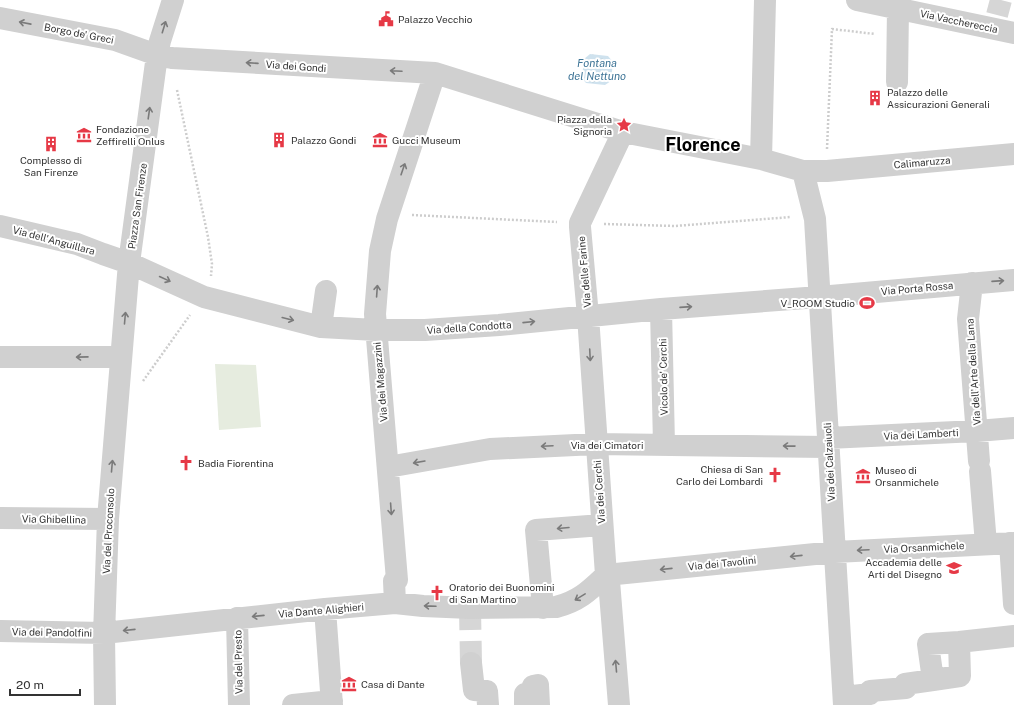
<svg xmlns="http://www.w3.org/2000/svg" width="1014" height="705" viewBox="0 0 1014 705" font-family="'Public Sans',sans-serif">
	<defs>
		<pattern id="water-ripples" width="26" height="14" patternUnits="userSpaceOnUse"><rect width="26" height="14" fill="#cfe2ee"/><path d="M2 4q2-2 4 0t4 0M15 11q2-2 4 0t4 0" fill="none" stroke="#b2c2cd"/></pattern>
	</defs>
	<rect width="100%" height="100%" fill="#fff"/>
	<path fill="#e6ecdf" d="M215,364l41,1 5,62 -42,3z"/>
	<path fill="url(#water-ripples)" d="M590,54l18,2 5,6 -2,19 -6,4 -19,-2 -4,-5 2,-19z"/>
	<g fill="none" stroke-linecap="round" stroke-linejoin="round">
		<path stroke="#d6d6d6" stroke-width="22" stroke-dasharray="22 11" stroke-linecap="butt" d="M997,15l4,-15
			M470,608l1,55"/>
		<path stroke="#cdcdcd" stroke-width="2.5" stroke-dasharray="2 2" stroke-linecap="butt" d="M177,90l31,147 4,27 -1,12
			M827,149l5,-120 43,5
			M412,215l145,7
			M604,224l71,2 116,-9
			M143,381l47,-66"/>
		<path stroke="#d0d0d0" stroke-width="22" d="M857,0l157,33
			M0,18l115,22 42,15 15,3 263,15 188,59 138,27 42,12h24l187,-17
			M897,82l1,-74
			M761,159l4,-159
			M803,171l12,48 29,486
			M0,226l77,18 26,10 26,9 75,34 117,30 55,3h49l74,-5 162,-16 158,-12 195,-17
			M972,283l-4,36 11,142
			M661,309l3,136
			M321,327l5,-36
			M0,357h121
			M828,438l149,-7 37,-3
			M388,467l102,-18 106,-5 232,3
			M980,471l6,73
			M0,518l108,1
			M1010,543l4,61
			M395,603l-1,-22 3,-1 -22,-266 5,-63 7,-32 48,-146
			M543,608l-7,-78 66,-5
			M325,609l7,96
			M237,618l2,87
			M0,631l104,2 221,-24 70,-6 28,3 47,2 86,-1c23,-6 33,-16 50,-32l229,-23 179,-9
			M959,642l1,34 -27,4 -5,-36 31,-2 55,-6
			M471,663l3,27 13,1 1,14
			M844,697l26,-3v-3l36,-3 -1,-4 28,-4
			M105,705l-1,-70 4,-116 21,-256 28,-208 3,-14 13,-41
			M293,705l39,-4
			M525,705v-11h9l-1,-8 5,-1 1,20
			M619,705l-10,-124 -3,-6 -18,-259 -8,-89v-4l43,-91"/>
	</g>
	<defs><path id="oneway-shaft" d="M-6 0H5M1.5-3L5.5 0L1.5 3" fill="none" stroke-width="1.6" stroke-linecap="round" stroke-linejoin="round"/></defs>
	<g stroke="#7a7a7a">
		<use href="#oneway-shaft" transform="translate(25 23) rotate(-169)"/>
		<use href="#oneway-shaft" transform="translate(164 27) rotate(-73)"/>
		<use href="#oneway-shaft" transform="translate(252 63) rotate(-176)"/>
		<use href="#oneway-shaft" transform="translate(396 71) rotate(-177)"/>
		<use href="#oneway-shaft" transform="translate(149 113) rotate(-82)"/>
		<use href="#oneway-shaft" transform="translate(403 169) rotate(-71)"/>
		<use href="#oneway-shaft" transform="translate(165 279) rotate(25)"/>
		<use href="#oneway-shaft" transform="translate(998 281) rotate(-4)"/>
		<use href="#oneway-shaft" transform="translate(377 291) rotate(-86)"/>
		<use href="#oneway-shaft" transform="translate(686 307) rotate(-4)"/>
		<use href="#oneway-shaft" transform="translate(125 318) rotate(-85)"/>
		<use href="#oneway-shaft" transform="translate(288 319) rotate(14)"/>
		<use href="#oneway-shaft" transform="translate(529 322) rotate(-6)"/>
		<use href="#oneway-shaft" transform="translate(590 355) rotate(87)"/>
		<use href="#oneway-shaft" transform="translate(82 357) rotate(179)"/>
		<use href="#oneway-shaft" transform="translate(547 446) rotate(177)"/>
		<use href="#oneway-shaft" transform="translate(789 446) rotate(-179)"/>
		<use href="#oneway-shaft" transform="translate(419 462) rotate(170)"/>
		<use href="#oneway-shaft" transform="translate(112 466) rotate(-85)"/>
		<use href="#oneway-shaft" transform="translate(391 509) rotate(86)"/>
		<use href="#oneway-shaft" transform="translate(563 528) rotate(175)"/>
		<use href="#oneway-shaft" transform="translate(863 550) rotate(177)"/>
		<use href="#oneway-shaft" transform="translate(796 556) rotate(174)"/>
		<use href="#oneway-shaft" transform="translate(666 569) rotate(174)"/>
		<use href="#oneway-shaft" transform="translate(580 597) rotate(149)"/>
		<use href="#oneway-shaft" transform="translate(430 606) rotate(-178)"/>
		<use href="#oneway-shaft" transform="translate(258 616) rotate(174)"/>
		<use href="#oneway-shaft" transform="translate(129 630) rotate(174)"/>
		<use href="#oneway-shaft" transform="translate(616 666) rotate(-95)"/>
	</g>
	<defs>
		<g id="civic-bare" transform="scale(1.2)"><path d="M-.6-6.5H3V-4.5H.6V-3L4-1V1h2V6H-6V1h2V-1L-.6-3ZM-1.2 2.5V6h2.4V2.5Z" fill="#e63946" stroke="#fff" stroke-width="2.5" paint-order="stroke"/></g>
		<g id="building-bare" transform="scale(1.2)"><path d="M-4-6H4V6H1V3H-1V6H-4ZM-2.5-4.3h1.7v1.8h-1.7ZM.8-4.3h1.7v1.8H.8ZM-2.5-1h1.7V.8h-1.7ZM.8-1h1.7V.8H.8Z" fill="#e63946" stroke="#fff" stroke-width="2.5" paint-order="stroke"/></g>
		<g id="sight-bare" transform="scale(1.2)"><path d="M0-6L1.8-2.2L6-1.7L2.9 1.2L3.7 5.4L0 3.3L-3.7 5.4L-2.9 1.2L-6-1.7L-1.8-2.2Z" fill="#e63946" stroke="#fff" stroke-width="2.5" paint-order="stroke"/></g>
		<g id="museum-bare" transform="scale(1.2)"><path d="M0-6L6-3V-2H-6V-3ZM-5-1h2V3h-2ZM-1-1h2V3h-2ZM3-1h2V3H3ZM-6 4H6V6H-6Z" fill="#e63946" stroke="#fff" stroke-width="2.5" paint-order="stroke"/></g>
		<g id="stadium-bare" transform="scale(1.2)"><path d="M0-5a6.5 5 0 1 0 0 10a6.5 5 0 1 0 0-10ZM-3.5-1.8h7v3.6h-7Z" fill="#e63946" stroke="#fff" stroke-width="2.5" paint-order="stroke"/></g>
		<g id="church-bare" transform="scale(1.2)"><path d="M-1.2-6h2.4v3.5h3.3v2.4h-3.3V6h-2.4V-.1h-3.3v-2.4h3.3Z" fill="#e63946" stroke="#fff" stroke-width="2.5" paint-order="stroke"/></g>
		<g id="university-bare" transform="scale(1.2)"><path d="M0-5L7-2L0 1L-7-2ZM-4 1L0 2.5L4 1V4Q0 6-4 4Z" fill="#e63946" stroke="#fff" stroke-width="2.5" paint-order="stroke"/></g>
	</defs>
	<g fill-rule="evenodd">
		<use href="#civic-bare" x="386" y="19"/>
		<use href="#building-bare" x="875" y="98"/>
		<use href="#sight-bare" x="624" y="125"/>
		<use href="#museum-bare" x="84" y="135"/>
		<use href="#building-bare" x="279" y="140"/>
		<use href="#museum-bare" x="380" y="140"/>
		<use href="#building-bare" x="51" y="144"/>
		<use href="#stadium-bare" x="867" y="303"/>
		<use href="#church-bare" x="186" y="463"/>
		<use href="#church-bare" x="775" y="475"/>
		<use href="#museum-bare" x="863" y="476"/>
		<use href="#university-bare" x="954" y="568"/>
		<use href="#church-bare" x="437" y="593"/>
		<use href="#museum-bare" x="349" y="684"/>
	</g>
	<g text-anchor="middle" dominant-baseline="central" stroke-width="4" stroke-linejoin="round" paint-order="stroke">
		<g font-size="10" fill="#333" stroke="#fff" text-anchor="start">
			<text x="398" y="19">Palazzo Vecchio</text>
			<text x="887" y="92">Palazzo delle<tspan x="887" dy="12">Assicurazioni Generali</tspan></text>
			<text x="612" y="119" text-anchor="end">Piazza della<tspan x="612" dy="12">Signoria</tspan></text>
			<text x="96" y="129">Fondazione<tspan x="96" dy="12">Zeffirelli Onlus</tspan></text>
			<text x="291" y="140">Palazzo Gondi</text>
			<text x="392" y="140">Gucci Museum</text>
			<text x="51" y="160" text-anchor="middle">Complesso di<tspan x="51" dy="12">San Firenze</tspan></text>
			<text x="855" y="303" text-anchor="end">V_ROOM Studio</text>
			<text x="198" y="463">Badia Fiorentina</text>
			<text x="763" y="469" text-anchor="end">Chiesa di San<tspan x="763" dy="12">Carlo dei Lombardi</tspan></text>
			<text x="875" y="470">Museo di<tspan x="875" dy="12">Orsanmichele</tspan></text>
			<text x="942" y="562" text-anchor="end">Accademia delle<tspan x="942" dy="12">Arti del Disegno</tspan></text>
			<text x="449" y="587">Oratorio dei Buonomini<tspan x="449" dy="12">di San Martino</tspan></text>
			<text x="361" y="684">Casa di Dante</text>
		</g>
		<g font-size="10" fill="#333" stroke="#fff">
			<text transform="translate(959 21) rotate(12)">Via Vacchereccia</text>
			<text transform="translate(79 33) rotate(11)">Borgo de' Greci</text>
			<text transform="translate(296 66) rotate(4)">Via dei Gondi</text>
			<text transform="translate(922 162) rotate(-5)">Calimaruzza</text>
			<text transform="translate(137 206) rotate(-82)">Piazza San Firenze</text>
			<text transform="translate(54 240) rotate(15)">Via dell'Anguillara</text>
			<text transform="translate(584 272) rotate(-95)">Via delle Farine</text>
			<text transform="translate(917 288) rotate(-5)">Via Porta Rossa</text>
			<text transform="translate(469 327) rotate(-4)">Via della Condotta</text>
			<text transform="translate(973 372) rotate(-94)">Via dell'Arte della Lana</text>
			<text transform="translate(663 377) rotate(-91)">Vicolo de' Cerchi</text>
			<text transform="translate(380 382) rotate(-95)">Via dei Magazzini</text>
			<text transform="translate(921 434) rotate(-3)">Via dei Lamberti</text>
			<text x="607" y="445">Via dei Cimatori</text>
			<text transform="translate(829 462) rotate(-93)">Via dei Calzaiuoli</text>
			<text transform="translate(599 492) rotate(-94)">Via dei Cerchi</text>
			<text transform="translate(54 519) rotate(1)">Via Ghibellina</text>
			<text transform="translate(108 531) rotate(-87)">Via del Proconsolo</text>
			<text transform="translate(924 547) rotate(-3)">Via Orsanmichele</text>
			<text transform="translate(722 563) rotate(-6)">Via dei Tavolini</text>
			<text transform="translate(321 610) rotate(-5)">Via Dante Alighieri</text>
			<text transform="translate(52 632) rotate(1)">Via dei Pandolfini</text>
			<text transform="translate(238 662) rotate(-91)">Via del Presto</text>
		</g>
		<g font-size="11" font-style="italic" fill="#3f7597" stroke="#fff">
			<text x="597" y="63">Fontana<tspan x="597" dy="13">del Nettuno</tspan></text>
		</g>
		<g font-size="18" font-weight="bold" fill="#000" stroke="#fff">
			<text x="703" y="144">Florence</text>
		</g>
	</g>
	<path d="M10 689v6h70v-6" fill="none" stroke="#333333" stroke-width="2"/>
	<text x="16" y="689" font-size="12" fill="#333333" stroke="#ffffff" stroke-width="3" paint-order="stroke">20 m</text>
</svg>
